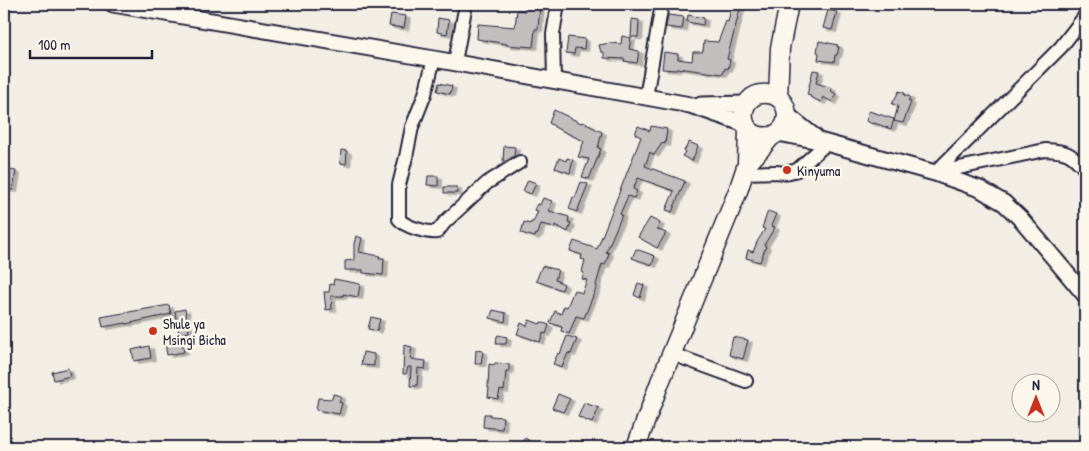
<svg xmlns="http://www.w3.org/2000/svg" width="1089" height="451" viewBox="0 0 1089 451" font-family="'Patrick Hand',sans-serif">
	<defs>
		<filter id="shadow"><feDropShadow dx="4.5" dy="2.5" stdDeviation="0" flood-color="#0004"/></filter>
	</defs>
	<rect width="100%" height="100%" fill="#f2eee5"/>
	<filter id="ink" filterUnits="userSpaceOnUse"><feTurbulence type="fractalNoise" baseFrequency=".02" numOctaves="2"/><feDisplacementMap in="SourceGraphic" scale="10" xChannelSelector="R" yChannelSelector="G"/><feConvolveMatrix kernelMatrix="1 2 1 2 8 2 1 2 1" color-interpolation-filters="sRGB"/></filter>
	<g filter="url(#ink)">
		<path fill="#c2bebe" stroke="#22223b" filter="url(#shadow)" d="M526,4h14l-2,25h-3l-2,18 -27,-2 1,-1 -30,-5 1,-15 37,3 2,-17 8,1z
			M732,4l9,1 -14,54 3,1 -2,9 -3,-1 -2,6 -46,-6 -1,2 -14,-1 2,-17 14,2v5l14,2 1,-9h9v-1h1l1,-10 14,1 8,-21 2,1z
			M828,10l9,2 -5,18 -9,-2z
			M391,14l15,2 -2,12 -15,-2z
			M668,15l16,2 -2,12 -16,-2z
			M688,15l16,3 -1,7 -16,-3z
			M438,18l11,2 -2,14 -10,-2z
			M632,19l7,1 -1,17h-7z
			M622,36l9,2 -2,11 10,2 -2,12 -13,-2 1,-2 -21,-1v-6h-3l-2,-7 11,-2 11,1z
			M568,37l17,2 -1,10 -9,-1 -1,6 -8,-1z
			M819,41l19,4 -1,2h2l-2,8h-2l-1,7 -16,-2 1,-7 -2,-1z
			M813,70l6,1 -3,12 16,5 -1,3 5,3 -4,8 -9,-5 -2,5 -11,-5 1,-1 -4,-1z
			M439,83l13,3 -2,8 -13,-3z
			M899,91l6,2 -1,2 6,2 -2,4 3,1 -8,21 -9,-2 4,-15 -6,-2z
			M554,110l27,13 1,-1 9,3 -1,1 12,6 -4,16 3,1 -12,30 -7,-2 7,-18 -11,-2 6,-16 -30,-14v-1l-5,-3z
			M869,111l25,8 -3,10 -17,-6 -1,1 -7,-3z
			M638,126l12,5 1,-5 16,3 -2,15 -3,-1 -8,12 -4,-3 -5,14 40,15 -13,31 -6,-2 8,-19 -36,-13 -5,11 4,2 -3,7 -6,-2 -8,18 2,1 -16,37 3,1 -4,12 -3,-1 -6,21 1,1 -13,32 -8,-2 -7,18 -8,-3 1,-4 -12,-4 5,-12 6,3 3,-8 3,1 7,-17 8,3 5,-13 -5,-1 2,-6 -2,-1 3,-12 -4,-1 1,-4 -12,-4 4,-10 23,8 44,-112 -6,-3z
			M689,142l9,4 -6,15 -10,-5 3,-4 -1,-1z
			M504,146l11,1 -1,9 -8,5h-3z
			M341,150l6,1 -1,13 -6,-1z
			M559,158l7,3 1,-3 6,2 -3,13 -15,-5z
			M4,169l12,2 -3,19 -9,-1z
			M428,176h10v10l-11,-1z
			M528,180l8,3 -5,11 -8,-3z
			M581,182l7,2 -11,28 -8,-3 4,-12 2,1z
			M444,187h13v6h-13z
			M543,198l9,3 -3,10 20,6 -1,5 3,1 -3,9 -13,-7v2l-14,-3 -3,10h-2l-1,3 -14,-4 3,-11 6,2 1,-2h2l5,-11 -4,-1 3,-6 3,1z
			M768,211l8,3 -5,12 4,1 -11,18 2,1 -6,16 -14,-4 2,-8 5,2 4,-10 8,-13 -3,-1z
			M650,218l10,5 -3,6 9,4 -9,15 -19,-11z
			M356,236l6,2 -3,14 21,4 -1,2h5l-1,17 -20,-2v-3h-18v-9l9,-1v-16z
			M636,249l19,7 -3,9 -20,-7z
			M542,266l16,4 -3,10 9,4 -2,6 -26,-9z
			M334,279l26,5 -2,13 -15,-3v2h-12l1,13 -6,1 -2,-18h5l1,-8 3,1z
			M638,283l6,2 -4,13 -6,-3z
			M169,305l2,9 -45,10v-1l-23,4 -2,-10z
			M185,309l4,23 -10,2 -4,-23z
			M493,310l13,3 -1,9 -15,-4z
			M371,317l9,2 -3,12 -9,-2z
			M529,320l11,4 1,-2 8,3 -3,9 -3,-1 -3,9 -23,-8 4,-11 6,3z
			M498,335l9,2 -1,7h-10l1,-8z
			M567,336l10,3 -6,15 -3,-1 -6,14 -9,-3 5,-11 2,1z
			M733,337l15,3 -5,19 -14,-4z
			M181,340l3,12 -17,3 -2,-12z
			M404,345l8,2 -2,12 16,2 -1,8 -7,-1 -1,18h-7l1,-19h-3l-2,7h-3z
			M149,346l2,12 -17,3 -2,-11z
			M476,350l7,1 -2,13h-6z
			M363,352l11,2v12l-13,-1z
			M495,363l14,1v7h-3l-2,20 -4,-1 -2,9 -10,-2 1,-9h-1l1,-24 5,1z
			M68,368l2,8 -16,4 -2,-8z
			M333,394l8,2 -2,6 3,1 -3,11 -23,-4 2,-12 14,1z
			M558,394l12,5 -7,13 -11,-4z
			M584,403l15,5 -7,15 -14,-6z
			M484,414h6v2l13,1 -1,12 -19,-2z
			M525,438l15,9h-19z"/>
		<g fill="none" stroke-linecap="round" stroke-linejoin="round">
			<g stroke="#22223b" stroke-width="16">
				<path id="minor" d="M434,59l-9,35 -13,33 -6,30 -7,28v34c6,8 28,14 38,13l8,-10 42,-39 33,-21
					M455,62l11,-58
					M554,80l-1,-46 5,-30
					M646,97l16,-93
					M744,173l32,-1 10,1 11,-3 30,-27
					M935,173l126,-126 24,-31
					M935,173l110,-23c22,1 26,3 40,19
					M672,354l74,27"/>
			</g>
			<g stroke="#22223b" stroke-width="19">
				<path id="major" d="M113,4l321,55 212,38 44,8 55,19
					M701,105l45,-1
					M787,115l29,23
					M778,133l41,8 116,32 45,16 24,14 17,16 64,76"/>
			</g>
			<g stroke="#22223b" stroke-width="21">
				<path id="highway" d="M778,98l2,-50 9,-44
					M747,164c8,-8 15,-17 23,-26 3,-3 6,-4 9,-6 10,-8 10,-23 2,-32 -4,-4 -8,-6 -14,-6 -31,-3 -33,48 5,42
					M636,447l24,-65 78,-191 9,-27 1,-35"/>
			</g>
			<use href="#minor" stroke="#fbf7ec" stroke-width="12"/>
			<use href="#major" stroke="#fbf7ec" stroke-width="15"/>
			<use href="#highway" stroke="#fbf7ec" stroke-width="18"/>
		</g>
	</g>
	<g fill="#c8321e" stroke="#fbf7ec" stroke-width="2">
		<circle cx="787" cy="170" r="5"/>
		<circle cx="153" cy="331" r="5"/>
	</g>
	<g text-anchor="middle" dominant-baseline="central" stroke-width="5" stroke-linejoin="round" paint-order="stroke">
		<g font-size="14" fill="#22223b" stroke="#fbf7ec" text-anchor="start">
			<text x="797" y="170">Kinyuma</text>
			<text x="163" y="323">Shule ya<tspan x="163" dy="16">Msingi Bicha</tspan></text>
		</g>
	</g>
	<rect width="1089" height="451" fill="none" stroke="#fbf7ec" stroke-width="20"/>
	<rect x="10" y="10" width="1069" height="431" fill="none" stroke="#22223b" stroke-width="2" filter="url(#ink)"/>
	<g transform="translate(1036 398)"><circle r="24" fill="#fbf7ec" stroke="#a4a2a5"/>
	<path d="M0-4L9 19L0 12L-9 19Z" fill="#c8321e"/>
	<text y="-8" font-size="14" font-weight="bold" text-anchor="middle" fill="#22223b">N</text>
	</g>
	<path d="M30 50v8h122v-8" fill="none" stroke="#22223b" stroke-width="2.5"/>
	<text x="38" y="50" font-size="15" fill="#22223b" stroke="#fbf7ec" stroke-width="4" paint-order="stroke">100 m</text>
</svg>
